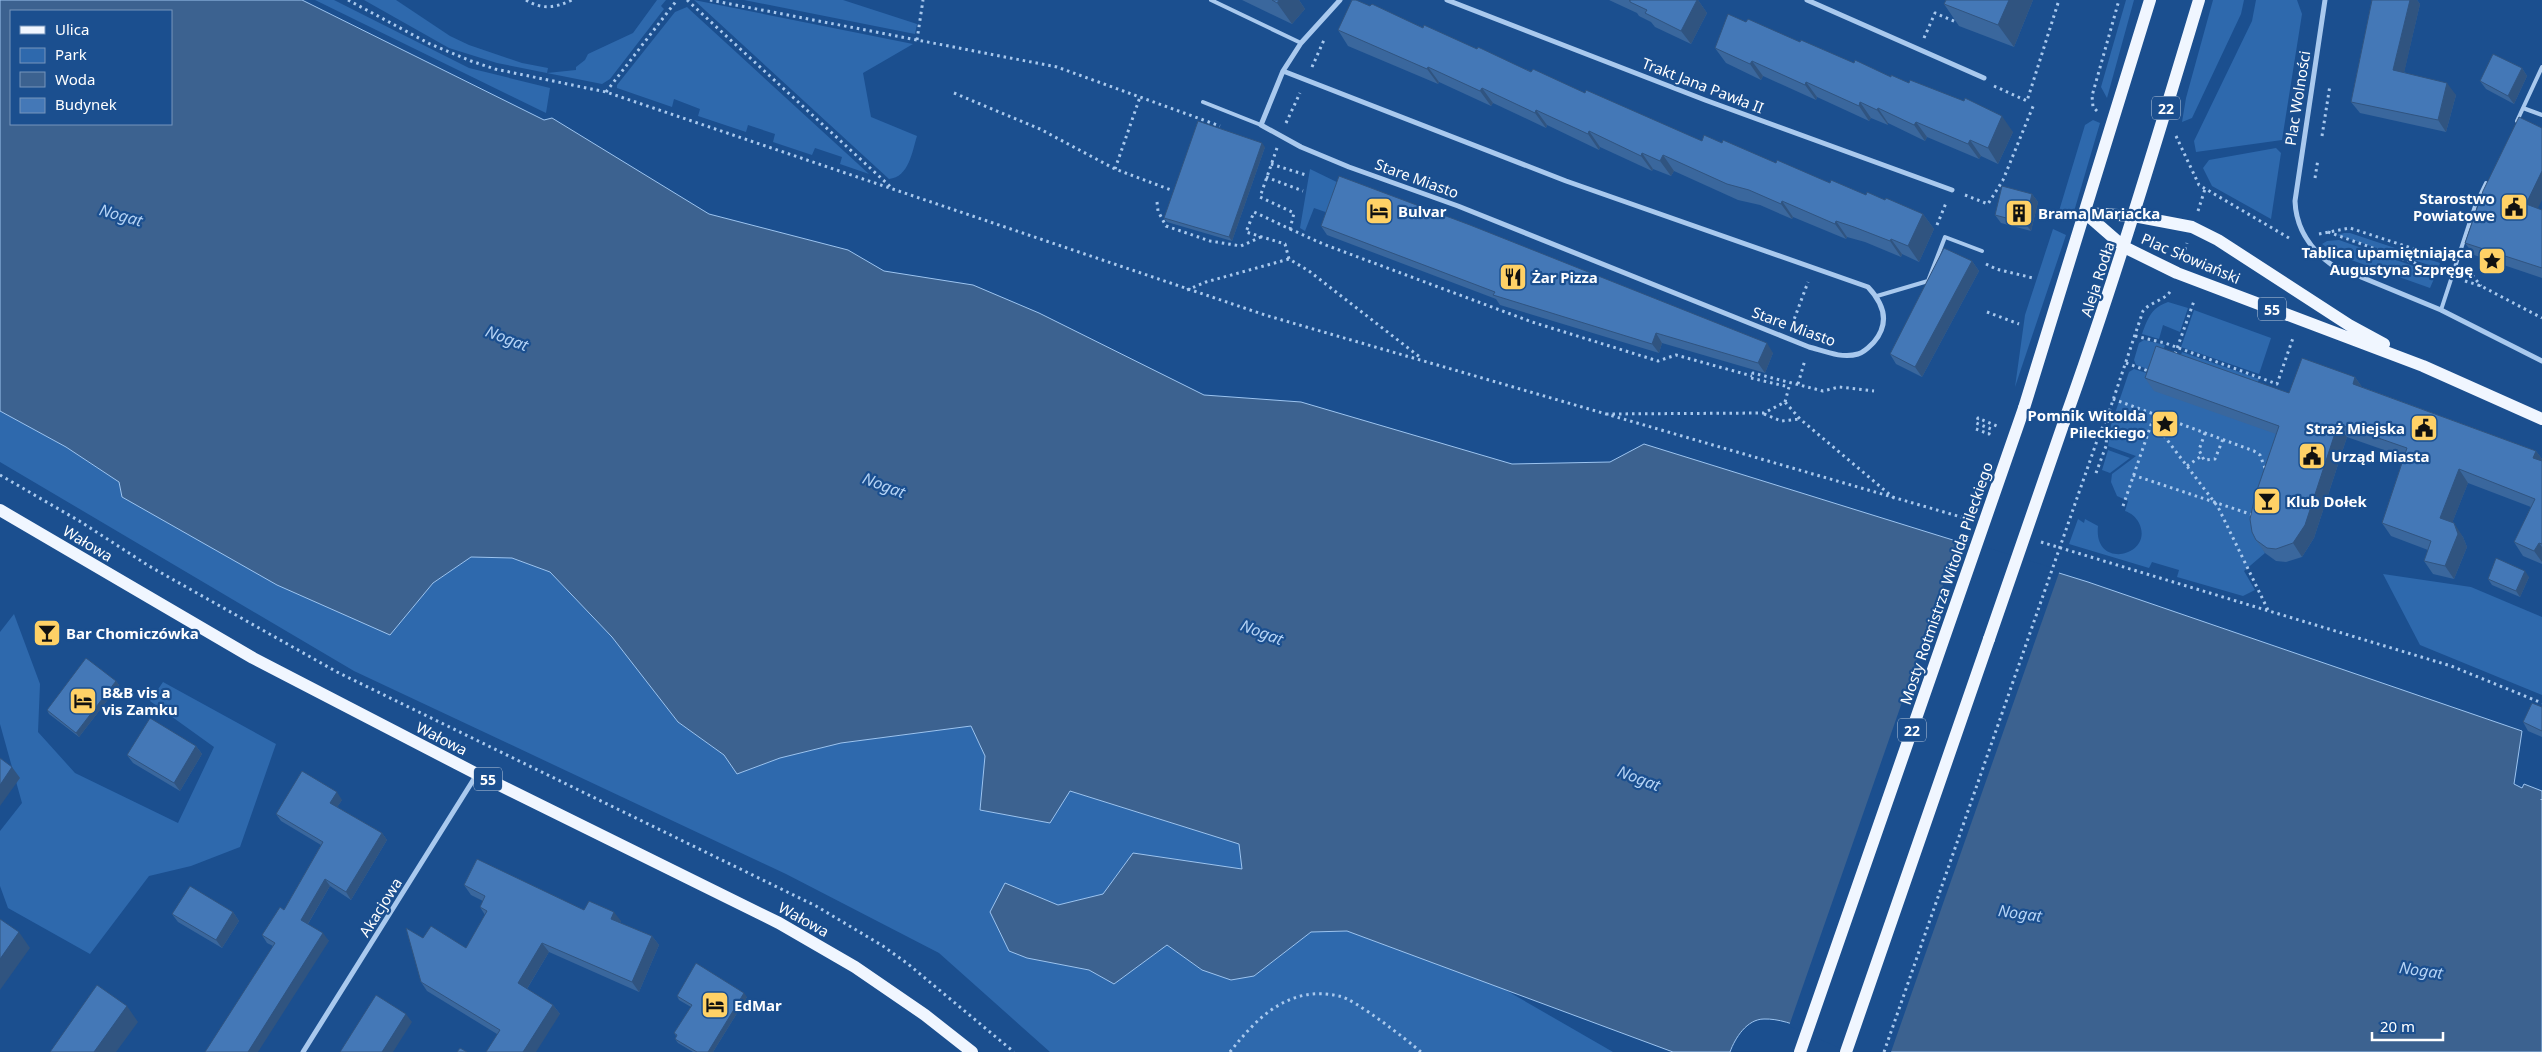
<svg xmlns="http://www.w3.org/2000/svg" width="2542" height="1052" viewBox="0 0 2542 1052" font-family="'Noto Sans',sans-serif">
	<rect width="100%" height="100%" fill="#1b4f8f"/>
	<path fill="#2e69ad" d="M315,0h19l135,68 81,20 -4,25z
		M364,0h32l54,36 19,9 53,18 26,5 -1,5 29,-3v-3l9,-7 3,-6 45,-21 24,-33h9l-5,6 3,3 -54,70 -8,5 -105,-21 -48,-15z
		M694,0l219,44 -50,29 8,44 46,19c-5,16 -8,41 -28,43z
		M744,0h99l74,24 -2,10z
		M2126,0h8l-27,98 -6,-11z
		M2213,0h31l-3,14 -49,104 -10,4 4,-24z
		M2256,0h41l5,14 -20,126 -86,12 -2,-11 58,-120z
		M687,7l2,2 180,165 -29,-10 2,-7 -27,-9 -3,7 -39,-13 2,-8 -27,-9 -2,7 -48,-16 2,-7 -26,-10 -2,8 -55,-19v-3l58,-73z
		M2093,120l7,3 -27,92 -14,-4 26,-86z
		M2276,148l5,5 -10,66 -59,-33 -9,-18 6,-8z
		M1310,169l35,17 -11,29 -20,-7 -9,23 -5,-3z
		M2053,229l13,6 -51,152 10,-72z
		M2344,233h6l90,30 -2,5 -101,-33z
		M2339,240l97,34 -6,14 -90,-32 -18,-12 5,-3z
		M2168,302l20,6 -8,24 -17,-7 -4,14 -17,-5c6,-16 9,-26 26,-32z
		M2194,310l77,28 -12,36 -78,-27z
		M2144,340l21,5 -4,12 -1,16 -24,-8 -2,-5 5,-17z
		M2182,352l77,27 -2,6 -79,-22z
		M2134,369l25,8 129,62 -27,106 4,8 -21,18 11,19 -12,6 -66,-19 2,-7 -27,-8 -3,6 -80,-24 9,-25 6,4 1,-4 13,7c-5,45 57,30 41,-3 -3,-6 -8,-10 -14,-12l3,-10 -11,-5 -6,-14 1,-8 24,-18 -28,-10 3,-21 18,-53z
		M0,411l66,36 53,35 3,15 268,138 43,-52 38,-26 41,1 38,14 62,65 66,85 46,33 13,19 43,-16 61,-15 130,-17 14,30 -5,54 70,13 20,-32 169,53 3,25 -109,-16 -30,41 -45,11 -53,-21 22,74 62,12 25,14 53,-39 35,25 52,6 57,-44 36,-1 155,57 111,64h-563l-111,-99 -153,-79 -432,-203 -354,-209z
		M2108,450l22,8 -20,15 -8,-3z
		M2383,574l88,13 71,30v78l-122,-50z
		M14,614l26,70 -2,48 37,41 103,50 36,-76 -64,-46 13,-19 113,62 -36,103 -49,19 -42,10 -59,78 -82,-46 -8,-22v-55l22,-28 -22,-79v-92z"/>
	<path fill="#3c6290" stroke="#9cc4f0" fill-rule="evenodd" d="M0,0h302l242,120 8,-2 157,96 139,36 36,21 89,14 66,28 165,82 97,7 211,62 98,-2 34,-18 444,138 434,149 -8,53 8,4 2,-4 18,7v261h-687c-26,-11 -63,-34 -91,-33 -17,0 -29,19 -34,33h-57l-326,-121 -36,1 -57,44 -23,4 -29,-10 -35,-25 -53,39 -25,-14 -62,-12 -18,-7 -19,-39 15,-29 53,22 45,-11 30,-41 109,16 -3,-25 -169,-53 -20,32 -70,-13 5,-54 -14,-30 -130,17 -61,15 -43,16 -13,-19 -46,-33 -66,-85 -62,-65 -38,-14 -41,-1 -38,26 -43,52 -113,-50 -155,-88 -3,-15 -53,-35 -66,-36zM11,11h160v113h-160z"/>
	<path fill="#1b4f8f" d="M1959,539l101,31 -169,482h-42l-60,-26z"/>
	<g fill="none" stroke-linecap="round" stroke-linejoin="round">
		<path stroke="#a9c9ee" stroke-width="3" stroke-dasharray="2.5 4" stroke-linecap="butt" d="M348,0l82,44 41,17 24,8 111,23 659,223 703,204
			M526,0c16,10 29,8 46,0
			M687,0l206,189
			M710,0l347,67 163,59
			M1924,38l11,-25 21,9 2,-3
			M917,40l6,-40
			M1312,67l12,-27
			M1994,86l33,15 32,-101
			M606,92l71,-92
			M954,93l86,36 75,40 56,21
			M2097,111l-4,-4 -1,-11 27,-96
			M1286,123l14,-30
			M2176,136l23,49 90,53
			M2322,136l8,-51
			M1277,148l-17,49 34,16 -4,16 -36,-17 -8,20 39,12 4,15 20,12 112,87
			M1271,164l35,11
			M1115,169l25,-72
			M1266,177l37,14
			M2315,178l3,-19
			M1965,195l23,9 15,-24 31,-76
			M1157,202l1,9 8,15 44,15 31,5 20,-9
			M2198,211l7,-22
			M1937,225l9,-22
			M1290,229l33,15 209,78 126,39 18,-6 76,21
			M2328,232l112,40
			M2319,234l31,-6 95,31
			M2183,256l4,-13
			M1986,264l10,5 37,9
			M2468,270l13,16
			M2465,281l16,5 61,32
			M1187,290l19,-8 83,-23
			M1987,312l32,12
			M1792,325l16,-43
			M2135,336l30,7 112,41 16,-46
			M2175,354l19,-53
			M2126,363l25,9
			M1798,384l7,-24
			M2113,399l141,52 6,4 5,13
			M1785,402l4,-15 -38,-9 2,-5 70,18 16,-4 35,4
			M1606,414l158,-1 21,-11 15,17 95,80
			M1764,414l17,7 19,-2
			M2152,420l66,87 50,103
			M1976,429l13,5 2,-5 -15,-6 2,-5 21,9
			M2205,433l-6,17 5,10 11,-1 8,-20
			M2099,435l9,-20 35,-104c7,-9 23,-11 28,-21
			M2187,466l13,-9
			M2096,473l10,-27 2,-29
			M0,475l81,47 68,44 188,106 479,234 67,40 25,18 106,88
			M2133,475l120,40
			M2123,506l30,-87
			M2041,542l410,124 91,37
			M2542,799v1
			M1230,1052c28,-36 60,-67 109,-56 16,3 68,44 82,56"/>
		<path stroke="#a9c9ee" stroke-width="4" d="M1211,0l90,43
			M1203,102l58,23
			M2523,108l19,-41
			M2517,121l6,-13 19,7
			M1877,296l51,-15 17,-44 37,14
			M2441,310l34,-104 11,-23"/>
		<path stroke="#a9c9ee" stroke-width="5" d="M1447,0l258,100 247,90
			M1807,0l177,78
			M2325,0l-30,201c1,27 15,48 37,64l109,45 101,51
			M1283,71l283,110 302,106c16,17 22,36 6,55 -4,4 -9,10 -16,12 -16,5 -34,-3 -49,-7l-351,-141 -109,-39 -48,-20 -40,-22 22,-54 18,-28 39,-43
			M303,1052l174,-278"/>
		<path stroke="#f0f6ff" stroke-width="12" d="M2085,213l39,34 53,26 246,93 119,53
			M2085,213l49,3 58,11 26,13 131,85 35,19
			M2024,408l126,-408
			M2064,422c50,-139 92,-280 135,-422
			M0,510l253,148 224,116 302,149 76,44 70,48 47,37
			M1846,1052l143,-413"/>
		<path stroke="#a9c9ee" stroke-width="3" stroke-dasharray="2.5 4" stroke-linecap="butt" d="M1884,1052l215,-617"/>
		<path stroke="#f0f6ff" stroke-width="12" d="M1989,639l75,-217
			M1800,1052l224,-644"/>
	</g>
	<path fill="#3a679d" d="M1242,0h57l6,9 -13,15z
		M1609,0h89l9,13 -16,31 -36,-17 -4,-5 -12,-6 -2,-3z
		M2033,0l-19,47 -55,-21 -15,-22z
		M2372,0h45l3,4 -16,68 52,23 -10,37 -86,-19 -9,-11z
		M1370,6l332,135 20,2 108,40 93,31 11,15 -15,33 -17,-8 -1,3 -36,-15 -18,-5 -1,2 -53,-22 -1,2 -32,-14 -22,-5 -64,-29 -3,5 -18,-7 -1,2 -52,-24 -1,3 -52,-25 -1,3 -53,-25 -2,3 -52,-24 -1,2 -90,-38 -10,-16z
		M1746,22l145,55 122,55 -15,32 -17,-8 -2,3 -52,-22 -2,4 -37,-18v2l-17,-7 -2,3 -52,-24 -1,3 -53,-24 -2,4 -35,-17 -11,-15z
		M2522,68l5,8 -13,28 -28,-15 -6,-8z
		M1265,147l-33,94 -65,-19 -3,-4z
		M2032,194l6,8 -7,29 -30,-8 -6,-8z
		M2538,209l4,1v68l-68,-23 -9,-12z
		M1321,226l452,127 -8,20 -103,-30 -3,10 -159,-48 -4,-6 -169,-64z
		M1972,261l7,10 -57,106 -26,-13 -6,-10z
		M2355,377l7,10 174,64 6,8v105l-19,-8 -9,-14 17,-35 -63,-24 -16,40 11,14 4,10 -13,32 -21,-5 -9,-13 4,-11 -37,-14 -9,-13 22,-66 -57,-20 -33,101 -12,19 -16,5 -10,-1 -11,-8 -9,-13 20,-106 -122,-43 -9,-13 144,15z
		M2529,577l-9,20 -28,-12 -4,-6z
		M116,681l3,4 -40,52 -30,-23 -2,-4z
		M2542,707v30l-14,-6 -5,-9z
		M196,746l6,8 -22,37 -47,-28 -6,-8z
		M342,800l-5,7 45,26 5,7 -36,60 -21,-14 -22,38 21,17 -56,5 -6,-3 -5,-8 22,-25 37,-65 -40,-24 -5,-7z
		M464,885l120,25 37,11 -1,2 32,13 7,9 -20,47 -90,-40 -22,37 26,16 7,9 -63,20 -70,-43 -6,-9 2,-44 43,10 19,-33 -5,-8 3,-6 -12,-6z
		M233,912l6,9 -17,27 -44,-26 -6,-8z
		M677,996l70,1 -34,55h-20l-15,-9 -3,-4 2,-2 -3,-4 17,-26 -12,-7z"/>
	<path fill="#305480" d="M1279,0h20l6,9 -13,15 -15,-21z
		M1697,0h1l9,13 -16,31 -10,-13z
		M2009,0h24l-19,47 -16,-22z
		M2410,0h7l3,4 -18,78 -9,-12z
		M1752,61l11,15 -2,4 -11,-16z
		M1428,67l11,15 -1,2 -11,-15z
		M2522,68l5,8 -13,28 -6,-8z
		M1806,82l11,15 -1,3 -11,-15z
		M2447,83l9,12 -10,37 -8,-12z
		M1482,88l11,15 -2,3 -11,-15z
		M1860,102l11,16 -2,3 -10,-15z
		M1878,108l10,15v2l-11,-15z
		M1536,110l11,15 -1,3 -11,-15z
		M2002,116l11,16 -15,32 -10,-16z
		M1916,122l11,15 -2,4 -11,-16z
		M1589,131l11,16 -1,3 -11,-16z
		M1970,140l11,16 -2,3 -11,-15z
		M1262,143l3,4 -33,94 -3,-4z
		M1642,153l11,16 -1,2 -11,-15z
		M1663,155l11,16 -3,5 -11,-15z
		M2542,171v29l-8,16 -8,-12z
		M2032,194l6,8 -7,29 -6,-8z
		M1782,201l11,16 -1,2 -11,-15z
		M1923,214l11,15 -15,33 -11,-16z
		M1836,221l11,16 -1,2 -11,-15z
		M1891,239l11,15 -1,3 -11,-16z
		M1972,261l7,10 -57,106 -7,-10z
		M1656,333l6,10 -3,10 -7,-9z
		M1767,343l6,10 -8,20 -7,-10z
		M2355,377l9,13 -11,-6z
		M2338,424l9,13 -33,101 -12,19 -9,-14z
		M2536,451l6,8v12l-9,-13z
		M2459,469l9,14 -19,48 -9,-13z
		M2454,523l9,14 4,10 -13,32 -9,-13z
		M2539,543l3,4v15l-8,-11z
		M2525,571l4,6 -9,20 -4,-6z
		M116,681l3,4 -40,52 -3,-4z
		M196,746l6,8 -22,37 -6,-8z
		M12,767l8,11 -20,28v-21z
		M337,792l5,8 -7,10 -5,-7z
		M382,833l5,7 -36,60 -5,-8z
		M325,879l5,7 -24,41 -5,-7z
		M233,912l6,9 -17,27 -6,-8z
		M614,912l7,9 -3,7 -7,-9z
		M19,932l11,16 -30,42v-31z
		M323,933l6,8 -71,111h-10z
		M652,936l7,9 -20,47 -7,-10z
		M542,943l7,9 -24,40 -7,-9z
		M744,993l3,4 -34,55h-5z
		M553,1005l7,9 -24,38h-13z
		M127,1006l11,16 -22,30h-22z
		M406,1014l6,8 -19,30h-11z"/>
	<path fill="#4478b7" stroke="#305480" d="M1272,0h7l-2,3z
		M1352,0h4l14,6 2,-2 51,24 1,-3 53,24 1,-2 53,25 2,-3 52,24 1,-3 116,51 2,-6 18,8 1,-3 53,23 1,-3 53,23 1,-3 35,15 1,-3 18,8 1,-2 37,16 -15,32 -17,-7 -1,2 -36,-14 -18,-6 -1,3 -53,-23 -1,3 -32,-14 -22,-6 -64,-29 -3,6 -18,-8 -1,3 -52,-25 -1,3 -52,-24 -1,3 -53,-25 -2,3 -52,-24 -1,2 -89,-39z
		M1629,0h68l-16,31 -36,-18 2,-3 -17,-8v-2z
		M1946,0h63l-11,25 -54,-21z
		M2372,0h38l-17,70 54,13 -9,37 -87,-18z
		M1728,14l18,8 2,-3 52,23 1,-2 53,23 1,-3 36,17v-2l18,8 1,-3 54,21 1,-3 37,18 -14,32 -18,-8 -2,4 -52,-22 -2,3 -36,-17 -1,2 -17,-8 -1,4 -53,-24 -1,3 -53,-24 -2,3 -35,-16z
		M2493,54l29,14 -14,28 -28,-15z
		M2519,117l23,11v43l-16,33 16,6v58l-77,-25 18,-52z
		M1198,121l64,22 -33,94 -65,-19z
		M1339,176l131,49 297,118 -9,20 -102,-30 -4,11 -159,-49 2,-3 -174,-66z
		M2002,186l30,8 -7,29 -30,-8z
		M1944,248l28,13 -57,106 -25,-13z
		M2156,346l133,47 13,-35 53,19 -2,7 183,67 -3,7 9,3v83l-3,-1 -5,8 -20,-9 21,-43 -76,-30 -19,49 14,5 4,11 -13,32 -21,-5 7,-20 -49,-18 25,-75 -69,-24 -33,101 -12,18 -17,6 -9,-1 -11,-8 -4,-8 -2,-13 5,-23 24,-70 -134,-48z
		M2496,558l29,13 -9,20 -28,-12z
		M86,658l30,23 -40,52 -29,-23z
		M2532,703l10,4v24l-19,-9z
		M150,718l46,28 -22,37 -47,-28z
		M0,758l12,9 -12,18z
		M302,771l35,21 -7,11 52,30 -36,59 -21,-13 -24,41 22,13 -75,119h-43l70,-109 -13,-8 18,-28 4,3 39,-68 -47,-28z
		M477,859l107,51 5,-9 25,11 -3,7 41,17 -20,46 -90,-39 -24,40 35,22 -30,47h-37l14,-22 -79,-48 -15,-54 17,10 8,-12 35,22 21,-37 -7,-4 5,-11 -21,-11z
		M190,886l43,26 -17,28 -44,-26z
		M0,919l19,13 -19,27z
		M696,963l48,30 -36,59h-11l-22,-13 2,-4 -3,-2 18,-28 -15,-9z
		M97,985l30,21 -33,46h-44z
		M376,995l30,19 -24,38h-42z
		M460,1048l7,4h-10z"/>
	<defs>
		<g id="civic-square" transform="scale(1.4375)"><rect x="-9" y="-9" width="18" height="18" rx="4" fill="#ffd166" stroke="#1b4f8f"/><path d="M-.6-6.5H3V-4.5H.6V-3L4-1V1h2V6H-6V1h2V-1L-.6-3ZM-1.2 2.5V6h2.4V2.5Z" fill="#111"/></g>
		<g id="hotel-square" transform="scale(1.4375)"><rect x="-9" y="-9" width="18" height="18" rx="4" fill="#ffd166" stroke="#1b4f8f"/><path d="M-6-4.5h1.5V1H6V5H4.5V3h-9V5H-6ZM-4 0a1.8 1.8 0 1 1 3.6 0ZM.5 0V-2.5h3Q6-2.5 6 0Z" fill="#111"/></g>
		<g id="building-square" transform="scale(1.4375)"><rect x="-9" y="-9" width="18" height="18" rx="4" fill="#ffd166" stroke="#1b4f8f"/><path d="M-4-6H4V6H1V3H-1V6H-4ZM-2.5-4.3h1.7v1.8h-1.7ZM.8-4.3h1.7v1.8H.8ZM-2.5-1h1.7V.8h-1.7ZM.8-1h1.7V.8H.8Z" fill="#111"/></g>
		<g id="sight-square" transform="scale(1.4375)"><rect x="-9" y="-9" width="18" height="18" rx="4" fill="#ffd166" stroke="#1b4f8f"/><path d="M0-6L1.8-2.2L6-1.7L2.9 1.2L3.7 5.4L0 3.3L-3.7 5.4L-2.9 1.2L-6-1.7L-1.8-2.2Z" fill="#111"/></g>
		<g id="restaurant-square" transform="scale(1.4375)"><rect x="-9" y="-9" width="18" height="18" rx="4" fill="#ffd166" stroke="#1b4f8f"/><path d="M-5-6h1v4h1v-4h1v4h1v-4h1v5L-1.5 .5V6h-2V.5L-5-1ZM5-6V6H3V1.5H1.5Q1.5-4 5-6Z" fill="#111"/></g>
		<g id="bar-square" transform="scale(1.4375)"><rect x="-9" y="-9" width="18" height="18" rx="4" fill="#ffd166" stroke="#1b4f8f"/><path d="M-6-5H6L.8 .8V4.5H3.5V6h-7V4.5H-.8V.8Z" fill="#111"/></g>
	</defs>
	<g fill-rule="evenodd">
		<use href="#civic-square" x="2514" y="207"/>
		<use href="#hotel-square" x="1379" y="211"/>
		<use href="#building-square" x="2019" y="213"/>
		<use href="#sight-square" x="2492" y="261"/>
		<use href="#restaurant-square" x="1513" y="277"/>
		<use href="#sight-square" x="2165" y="424"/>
		<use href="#civic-square" x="2424" y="428"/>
		<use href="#civic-square" x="2312" y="456"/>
		<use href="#bar-square" x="2267" y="501"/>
		<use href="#bar-square" x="47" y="633"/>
		<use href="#hotel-square" x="83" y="701"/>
		<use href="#hotel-square" x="715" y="1005"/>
	</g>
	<g text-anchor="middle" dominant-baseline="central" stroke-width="4.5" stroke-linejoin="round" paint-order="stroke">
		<g fill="#1b4f8f" stroke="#bbcadd" stroke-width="1">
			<rect x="2152" y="96.5" width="28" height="23" rx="4"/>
			<rect x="2258" y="297.5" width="28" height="23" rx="4"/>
			<rect x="1898" y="718.5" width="28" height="23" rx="4"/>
			<rect x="474" y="767.5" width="28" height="23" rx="4"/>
		</g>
		<g font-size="14" font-weight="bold" fill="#fff">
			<text x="2166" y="108">22</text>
			<text x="2272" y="309">55</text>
			<text x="1912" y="730">22</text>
			<text x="488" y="779">55</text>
		</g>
		<g font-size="15" fill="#fff" stroke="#1b4f8f">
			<text transform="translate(1703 85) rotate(21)">Trakt Jana Pawła II</text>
			<text transform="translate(2297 98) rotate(-81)">Plac Wolności</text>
			<text transform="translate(1417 178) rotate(20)">Stare Miasto</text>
			<text transform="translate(2191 258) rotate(23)">Plac Słowiański</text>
			<text transform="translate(2097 279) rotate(-72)">Aleja Rodła</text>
			<text transform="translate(1794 326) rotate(20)">Stare Miasto</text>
			<text transform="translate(88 543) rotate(31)">Wałowa</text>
			<text transform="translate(1946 583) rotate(-71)">Mosty Rotmistrza Witolda Pileckiego</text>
			<text transform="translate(442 738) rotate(27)">Wałowa</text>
			<text transform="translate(380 907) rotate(-58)">Akacjowa</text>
			<text transform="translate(804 919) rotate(29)">Wałowa</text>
		</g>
		<g font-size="15" font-weight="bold" fill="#fff" stroke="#1b4f8f" text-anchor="start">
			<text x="2495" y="198" text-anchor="end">Starostwo<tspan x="2495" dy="17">Powiatowe</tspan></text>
			<text x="1398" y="211">Bulvar</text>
			<text x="2038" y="213">Brama Mariacka</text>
			<text x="2473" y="252" text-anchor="end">Tablica upamiętniająca<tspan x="2473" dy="17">Augustyna Szpręgę</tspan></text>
			<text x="1532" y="277">Żar Pizza</text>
			<text x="2146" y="415" text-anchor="end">Pomnik Witolda<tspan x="2146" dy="17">Pileckiego</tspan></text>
			<text x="2405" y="428" text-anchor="end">Straż Miejska</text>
			<text x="2331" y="456">Urząd Miasta</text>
			<text x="2286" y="501">Klub Dołek</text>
			<text x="66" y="633">Bar Chomiczówka</text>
			<text x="102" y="692">B&amp;B vis a<tspan x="102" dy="17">vis Zamku</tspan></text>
			<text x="734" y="1005">EdMar</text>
		</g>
		<g font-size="16" font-style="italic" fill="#b5d3f5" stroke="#1b4f8f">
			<text transform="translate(121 215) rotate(16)">Nogat</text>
			<text transform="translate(507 338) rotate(21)">Nogat</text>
			<text transform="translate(884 485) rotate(21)">Nogat</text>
			<text transform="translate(1262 632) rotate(21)">Nogat</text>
			<text transform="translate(1639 778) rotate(21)">Nogat</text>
			<text transform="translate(2020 913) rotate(8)">Nogat</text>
			<text transform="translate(2421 970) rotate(8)">Nogat</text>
		</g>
	</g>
	<rect x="10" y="10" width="162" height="115" fill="#1b4f8f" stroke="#7695bc"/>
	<rect x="20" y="26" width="25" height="8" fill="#f0f6ff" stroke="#7695bc"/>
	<text x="55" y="35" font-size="15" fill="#ffffff">Ulica</text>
	<rect x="20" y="48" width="25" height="15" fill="#2e69ad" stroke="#7695bc"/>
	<text x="55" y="60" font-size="15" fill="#ffffff">Park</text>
	<rect x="20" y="72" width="25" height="15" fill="#3c6290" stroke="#7695bc"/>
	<text x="55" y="85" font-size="15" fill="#ffffff">Woda</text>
	<rect x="20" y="98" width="25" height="15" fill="#4478b7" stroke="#7695bc"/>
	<text x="55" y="110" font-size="15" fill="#ffffff">Budynek</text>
	<path d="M2372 1032v8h71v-8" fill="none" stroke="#ffffff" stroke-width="2.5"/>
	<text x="2380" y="1032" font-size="15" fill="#ffffff" stroke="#1b4f8f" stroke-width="4" paint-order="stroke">20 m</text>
</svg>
